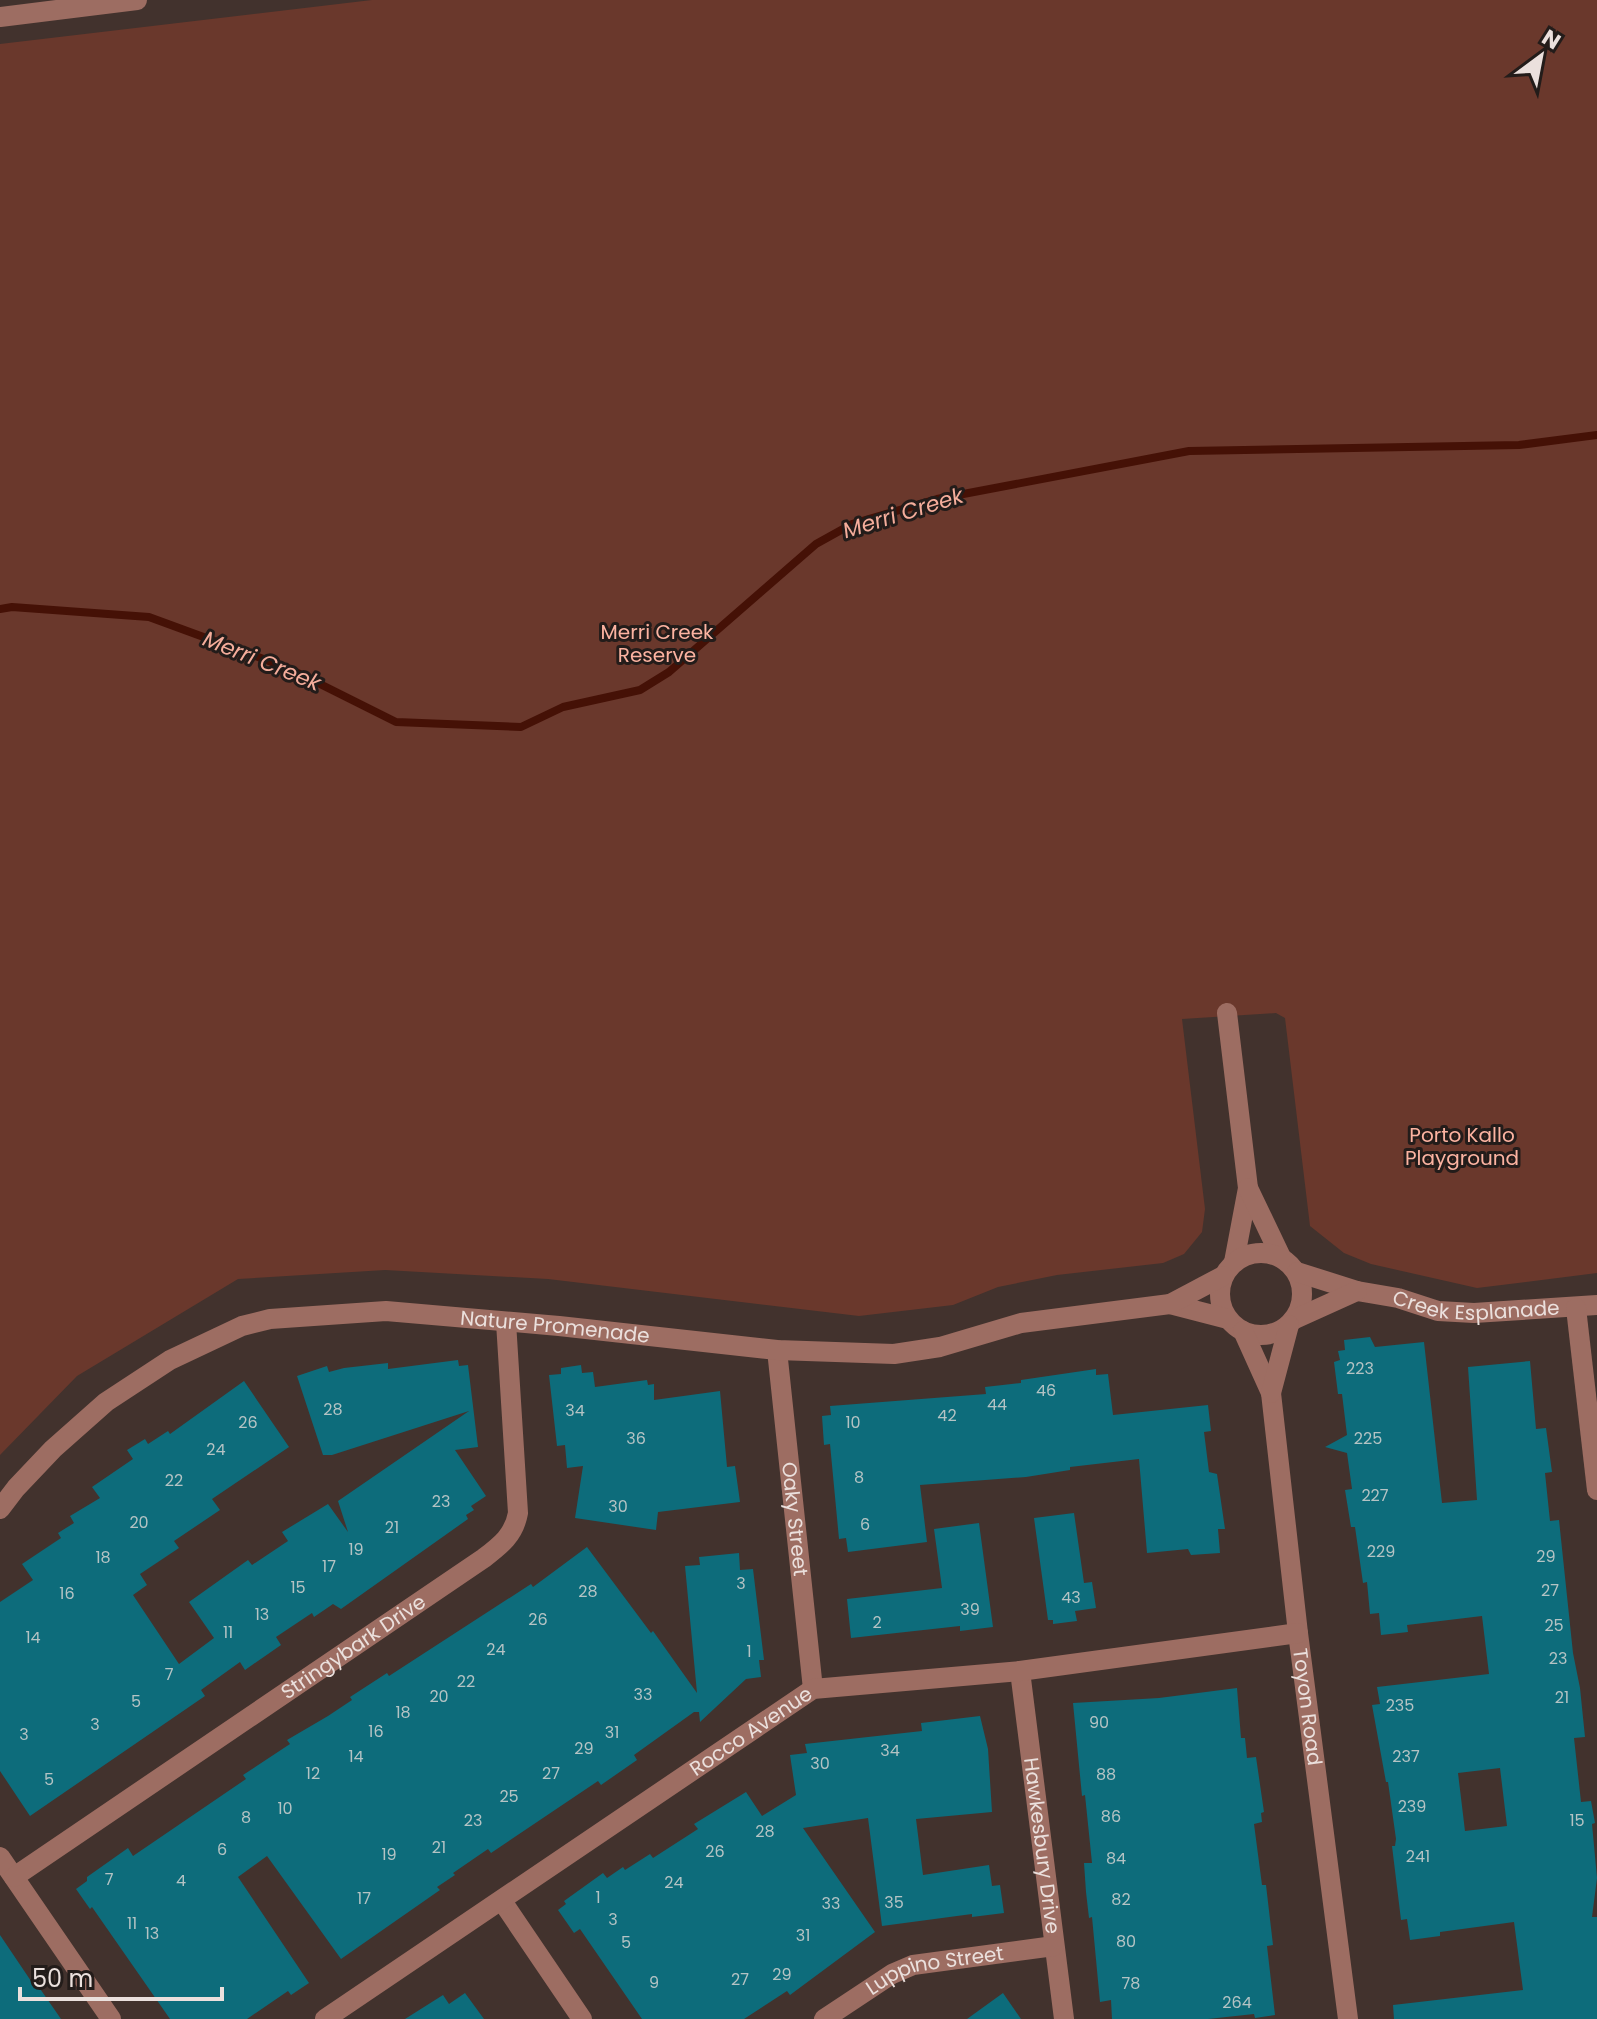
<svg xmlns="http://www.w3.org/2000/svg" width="1597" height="2019" viewBox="0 0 1597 2019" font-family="Poppins,sans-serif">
	<rect width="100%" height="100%" fill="#42322d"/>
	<path fill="#6a382c" d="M372,0h1225v1273l-120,15 -106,-24 -27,-11 -34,-27 -25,-208 -9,-5 -94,6 23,190 -3,23 -18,22 -21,9 -106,12 -59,12 -45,18 -94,11 -311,-37 -163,-9 -147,9 -161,97 -77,79v-1411z"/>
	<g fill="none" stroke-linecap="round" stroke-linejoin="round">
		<path stroke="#451106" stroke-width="8" d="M0,609l12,-2 137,10 139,51 108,54 125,5 42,-20 77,-17 29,-18 147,-128 36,-20 85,-25 252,-48 330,-6 78,-10"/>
	</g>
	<path fill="#0d6c7b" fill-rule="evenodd" d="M1370,1337l5,10 49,-5 18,161 35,-3 -9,-133 62,-6 6,68 10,-1 6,44 -7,1 5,48 9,-1 14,133 7,35 5,49 -11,1 7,64 10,-1 4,22 -3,1 5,54 -5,39h5v102h-203l-1,-14 130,-15 -9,-68 -74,10v4l-30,4 -3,-21 -6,1 -9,-74h3l1,-7 -8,-57h-2l-14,-77 8,-1 -3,-17 112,-13 -7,-58 -75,9 1,7 -27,3 -2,-22 -9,1 -3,-32 -4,1 -8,-56h-4l-6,-37 7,-1 -5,-36 -22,-6 22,-12 -5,-41h-4l-4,-32 6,-2 -2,-9 7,-1 -1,-10zM1500,1768l7,58 -42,5 -7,-58z
		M458,1360l1,6 9,-1 10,82 -23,3 31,46 -15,10 3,4 -8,5 2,4 -127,90 -8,-5 -19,13 -2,-4 -36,24 5,8 -36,25 -5,-8 -39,28 4,6 -175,120 -30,-45v-169l33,-22 -11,-16 39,-26 -3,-5 16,-10 -4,-7 30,-18 -8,-11 41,-28 -6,-9 18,-11 3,5 20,-13 2,3 74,-53 45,66 -77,52 8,11 -46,31 5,7 -39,26 7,11 -14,10 46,69 35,-26 -25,-36 59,-42 4,5 36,-24 -6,-9 46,-28 20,28 -10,-31 131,-90 -137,44h-9l-26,-79 30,-10 2,6 15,-4 44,-5v6z
		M581,1365l1,8 11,-1 2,15 52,-7 1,5 6,-1v16l66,-9 7,76 8,-1 5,36 -82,10 -2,18 -81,-12 8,-52 -16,2 -2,-23 -8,1 -8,-71 12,-1v-6z
		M1096,1369v6l12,-1 5,41 95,-10 3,26 -7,1 5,40 8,2 8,55h-7l2,24 -29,2 -3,-6 -41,4 -8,-94 -69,8v3l-44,7 -106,8 7,57 -79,10 -2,-14 -7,1 -9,-95 -6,1 -2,-29 9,-1 -1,-9 156,-12 -1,-7 36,-4v-3z
		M1074,1513l10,70 8,-1 4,26 -21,3 2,10 -24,3v-4h-5l-14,-102z
		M979,1523l14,104 -33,4v-5l-109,12 -4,-39 95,-11 -8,-59z
		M587,1547l64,86 2,-2 44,62 -12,-127 15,-1 -1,-8 40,-4 1,17 13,-1 11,91h-5l2,17 -15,2 -46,43 -1,-10h-5l-60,43 3,5 -36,25 -3,-4 -107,72 -3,-4 -35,24 2,2 -18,12 3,3 -99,69 -74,-103 -29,21 71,106 -18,12 -3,-4 -41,28h-77l-78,-112 -2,2 -14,-20 11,-8v-4l41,-29 5,8 113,-77 -3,-4 47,-31 -3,-4 41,-24 24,-16 -2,-3 37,-24 2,3 142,-92 2,3z
		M1237,1688l4,50h4l2,20 9,-1 8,55 -3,1 1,9 -8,2 8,61h4l7,60 -6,1 8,69 -20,3 -1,-4 -46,5h-96l-1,-19 -11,2 -8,-85 -3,1 -3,-26 -2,-29h8l-7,-68 -3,1 -9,-93 86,-5z
		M980,1716l8,33 4,63 -76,7 7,56 66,-10 3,21 8,-1 4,28 -32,4v-3l-90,12 -14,-108 -65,10 72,104 -85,63 -3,-4 -43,28h-102l-62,-90 -6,4 -16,-23 8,-6 -2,-3 39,-28 4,5 16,-11 2,3 25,-16 3,4 45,-29 -4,-5 52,-32 16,24 34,-21 -6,-40 17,-2 -2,-9 117,-13 -1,-8z
		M0,1935l31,46 3,-1 27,39h-61z
		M465,1993l19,26h-79l38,-24 6,9z
		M1003,1993l18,26h-54z"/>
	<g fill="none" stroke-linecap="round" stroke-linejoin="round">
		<g stroke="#9d6d62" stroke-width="20">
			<path d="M0,17l137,-17"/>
			<path d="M1227,1013l21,175 -14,74"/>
			<path d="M1248,1188l33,69"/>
			<circle cx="1261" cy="1294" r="41"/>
			<path id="s1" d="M1297,1272l60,19 41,7 40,13 36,2 123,-8"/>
			<path d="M1170,1304l58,15"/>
			<path d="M1576,1308l21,182"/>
			<path d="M1295,1319l62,-28"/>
			<path id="s2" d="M1243,1331l28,62 27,240 50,386"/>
			<path id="s3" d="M777,1350l36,339"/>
			<path d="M1271,1393l18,-68"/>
			<path id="s4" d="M0,1509l16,-21 37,-39 53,-47 64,-42 72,-34 28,-7 116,-8 173,15 218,24 117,4 46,-7 81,-24 149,-19 53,-28"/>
			<path id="s5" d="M1020,1671l44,348"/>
			<path d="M0,1857l111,162"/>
			<path id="s6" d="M14,1877l470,-319c17,-13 30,-23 34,-45l-12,-191"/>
			<path d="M502,1901l80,118"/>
			<path id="s7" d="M325,2019l488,-330 207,-18 278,-38"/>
			<path id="s8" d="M824,2019l68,-45 21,-9 141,-19"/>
		</g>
	</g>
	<g text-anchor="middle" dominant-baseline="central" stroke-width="6" stroke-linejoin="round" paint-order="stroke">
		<g font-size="16" fill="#b4c3c4">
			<text x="1360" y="1368">223</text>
			<text x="1046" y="1390">46</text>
			<text x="997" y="1404">44</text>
			<text x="333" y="1409">28</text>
			<text x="575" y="1410">34</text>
			<text x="947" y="1415">42</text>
			<text x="248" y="1422">26</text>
			<text x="853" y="1422">10</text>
			<text x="636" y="1438">36</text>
			<text x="1368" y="1438">225</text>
			<text x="216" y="1449">24</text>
			<text x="859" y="1477">8</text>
			<text x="174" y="1480">22</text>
			<text x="1375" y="1495">227</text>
			<text x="441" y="1501">23</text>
			<text x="618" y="1506">30</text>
			<text x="139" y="1522">20</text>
			<text x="865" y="1524">6</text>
			<text x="392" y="1527">21</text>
			<text x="356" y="1549">19</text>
			<text x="1381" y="1551">229</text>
			<text x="1546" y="1556">29</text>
			<text x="103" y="1557">18</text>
			<text x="329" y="1566">17</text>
			<text x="741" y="1583">3</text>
			<text x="298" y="1587">15</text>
			<text x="1550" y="1590">27</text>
			<text x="588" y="1591">28</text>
			<text x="67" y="1593">16</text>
			<text x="1071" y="1597">43</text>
			<text x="970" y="1609">39</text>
			<text x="262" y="1614">13</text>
			<text x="538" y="1619">26</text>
			<text x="877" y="1622">2</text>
			<text x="1554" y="1625">25</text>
			<text x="228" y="1632">11</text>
			<text x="33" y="1637">14</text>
			<text x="496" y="1649">24</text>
			<text x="749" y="1651">1</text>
			<text x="1558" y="1658">23</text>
			<text x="169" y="1674">7</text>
			<text x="466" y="1681">22</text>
			<text x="643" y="1694">33</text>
			<text x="439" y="1696">20</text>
			<text x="1562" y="1697">21</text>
			<text x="136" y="1701">5</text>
			<text x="1400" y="1705">235</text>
			<text x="403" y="1712">18</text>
			<text x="1099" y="1722">90</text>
			<text x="95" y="1724">3</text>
			<text x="376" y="1731">16</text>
			<text x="612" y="1732">31</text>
			<text x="24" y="1734">3</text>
			<text x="584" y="1748">29</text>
			<text x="890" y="1750">34</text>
			<text x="356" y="1756">14</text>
			<text x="1406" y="1756">237</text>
			<text x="820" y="1763">30</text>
			<text x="313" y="1773">12</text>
			<text x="551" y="1773">27</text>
			<text x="1106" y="1774">88</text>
			<text x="49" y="1779">5</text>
			<text x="509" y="1796">25</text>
			<text x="1412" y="1806">239</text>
			<text x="285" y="1808">10</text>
			<text x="1111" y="1816">86</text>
			<text x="246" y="1817">8</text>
			<text x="473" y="1820">23</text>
			<text x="1577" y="1820">15</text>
			<text x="765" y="1831">28</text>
			<text x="439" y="1847">21</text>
			<text x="222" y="1849">6</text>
			<text x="715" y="1851">26</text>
			<text x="389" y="1854">19</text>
			<text x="1418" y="1856">241</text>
			<text x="1116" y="1858">84</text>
			<text x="109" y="1879">7</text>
			<text x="181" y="1880">4</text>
			<text x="674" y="1882">24</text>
			<text x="598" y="1897">1</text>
			<text x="364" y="1898">17</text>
			<text x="1121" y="1899">82</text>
			<text x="894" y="1902">35</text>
			<text x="831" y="1903">33</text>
			<text x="613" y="1919">3</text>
			<text x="132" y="1923">11</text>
			<text x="152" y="1933">13</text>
			<text x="803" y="1935">31</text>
			<text x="1126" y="1941">80</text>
			<text x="626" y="1942">5</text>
			<text x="782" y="1974">29</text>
			<text x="740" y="1979">27</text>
			<text x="654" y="1982">9</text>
			<text x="1131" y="1983">78</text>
			<text x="1237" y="2002">264</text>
		</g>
		<g font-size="20" fill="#fcb3a1" stroke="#231c1a">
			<text x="657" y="632">Merri Creek<tspan x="657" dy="23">Reserve</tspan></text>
			<text x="1462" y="1135">Porto Kallo<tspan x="1462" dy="23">Playground</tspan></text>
		</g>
		<g font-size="20" fill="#ebe0dd" stroke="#231c1a">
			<text stroke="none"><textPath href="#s1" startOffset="184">Creek Esplanade</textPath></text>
			<text stroke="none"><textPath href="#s4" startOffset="622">Nature Promenade</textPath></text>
			<text stroke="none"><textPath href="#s3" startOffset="170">Oaky Street</textPath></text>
			<text stroke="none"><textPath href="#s6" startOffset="410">Stringybark Drive</textPath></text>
			<text stroke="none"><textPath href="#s2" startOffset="384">Toyon Road</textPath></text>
			<text stroke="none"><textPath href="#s7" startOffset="514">Rocco Avenue</textPath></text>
			<text stroke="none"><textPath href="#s5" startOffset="176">Hawkesbury Drive</textPath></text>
			<text stroke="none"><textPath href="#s8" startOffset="124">Luppino Street</textPath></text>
		</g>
		<g font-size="22" font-style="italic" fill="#f5ad9b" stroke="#231c1a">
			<text transform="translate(903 513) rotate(-17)">Merri Creek</text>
			<text transform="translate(262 661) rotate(22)">Merri Creek</text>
		</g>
	</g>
	<g transform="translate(1541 56) rotate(32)" stroke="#231c1a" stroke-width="6" paint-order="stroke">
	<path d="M0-6L14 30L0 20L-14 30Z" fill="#ebe0dd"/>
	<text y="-12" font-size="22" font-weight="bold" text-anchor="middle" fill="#ebe0dd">N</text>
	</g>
	<path d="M20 1987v12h202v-12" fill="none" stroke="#ebe0dd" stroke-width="4"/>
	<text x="32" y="1987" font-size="24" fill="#ebe0dd" stroke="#231c1a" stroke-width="6" paint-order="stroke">50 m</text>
</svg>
